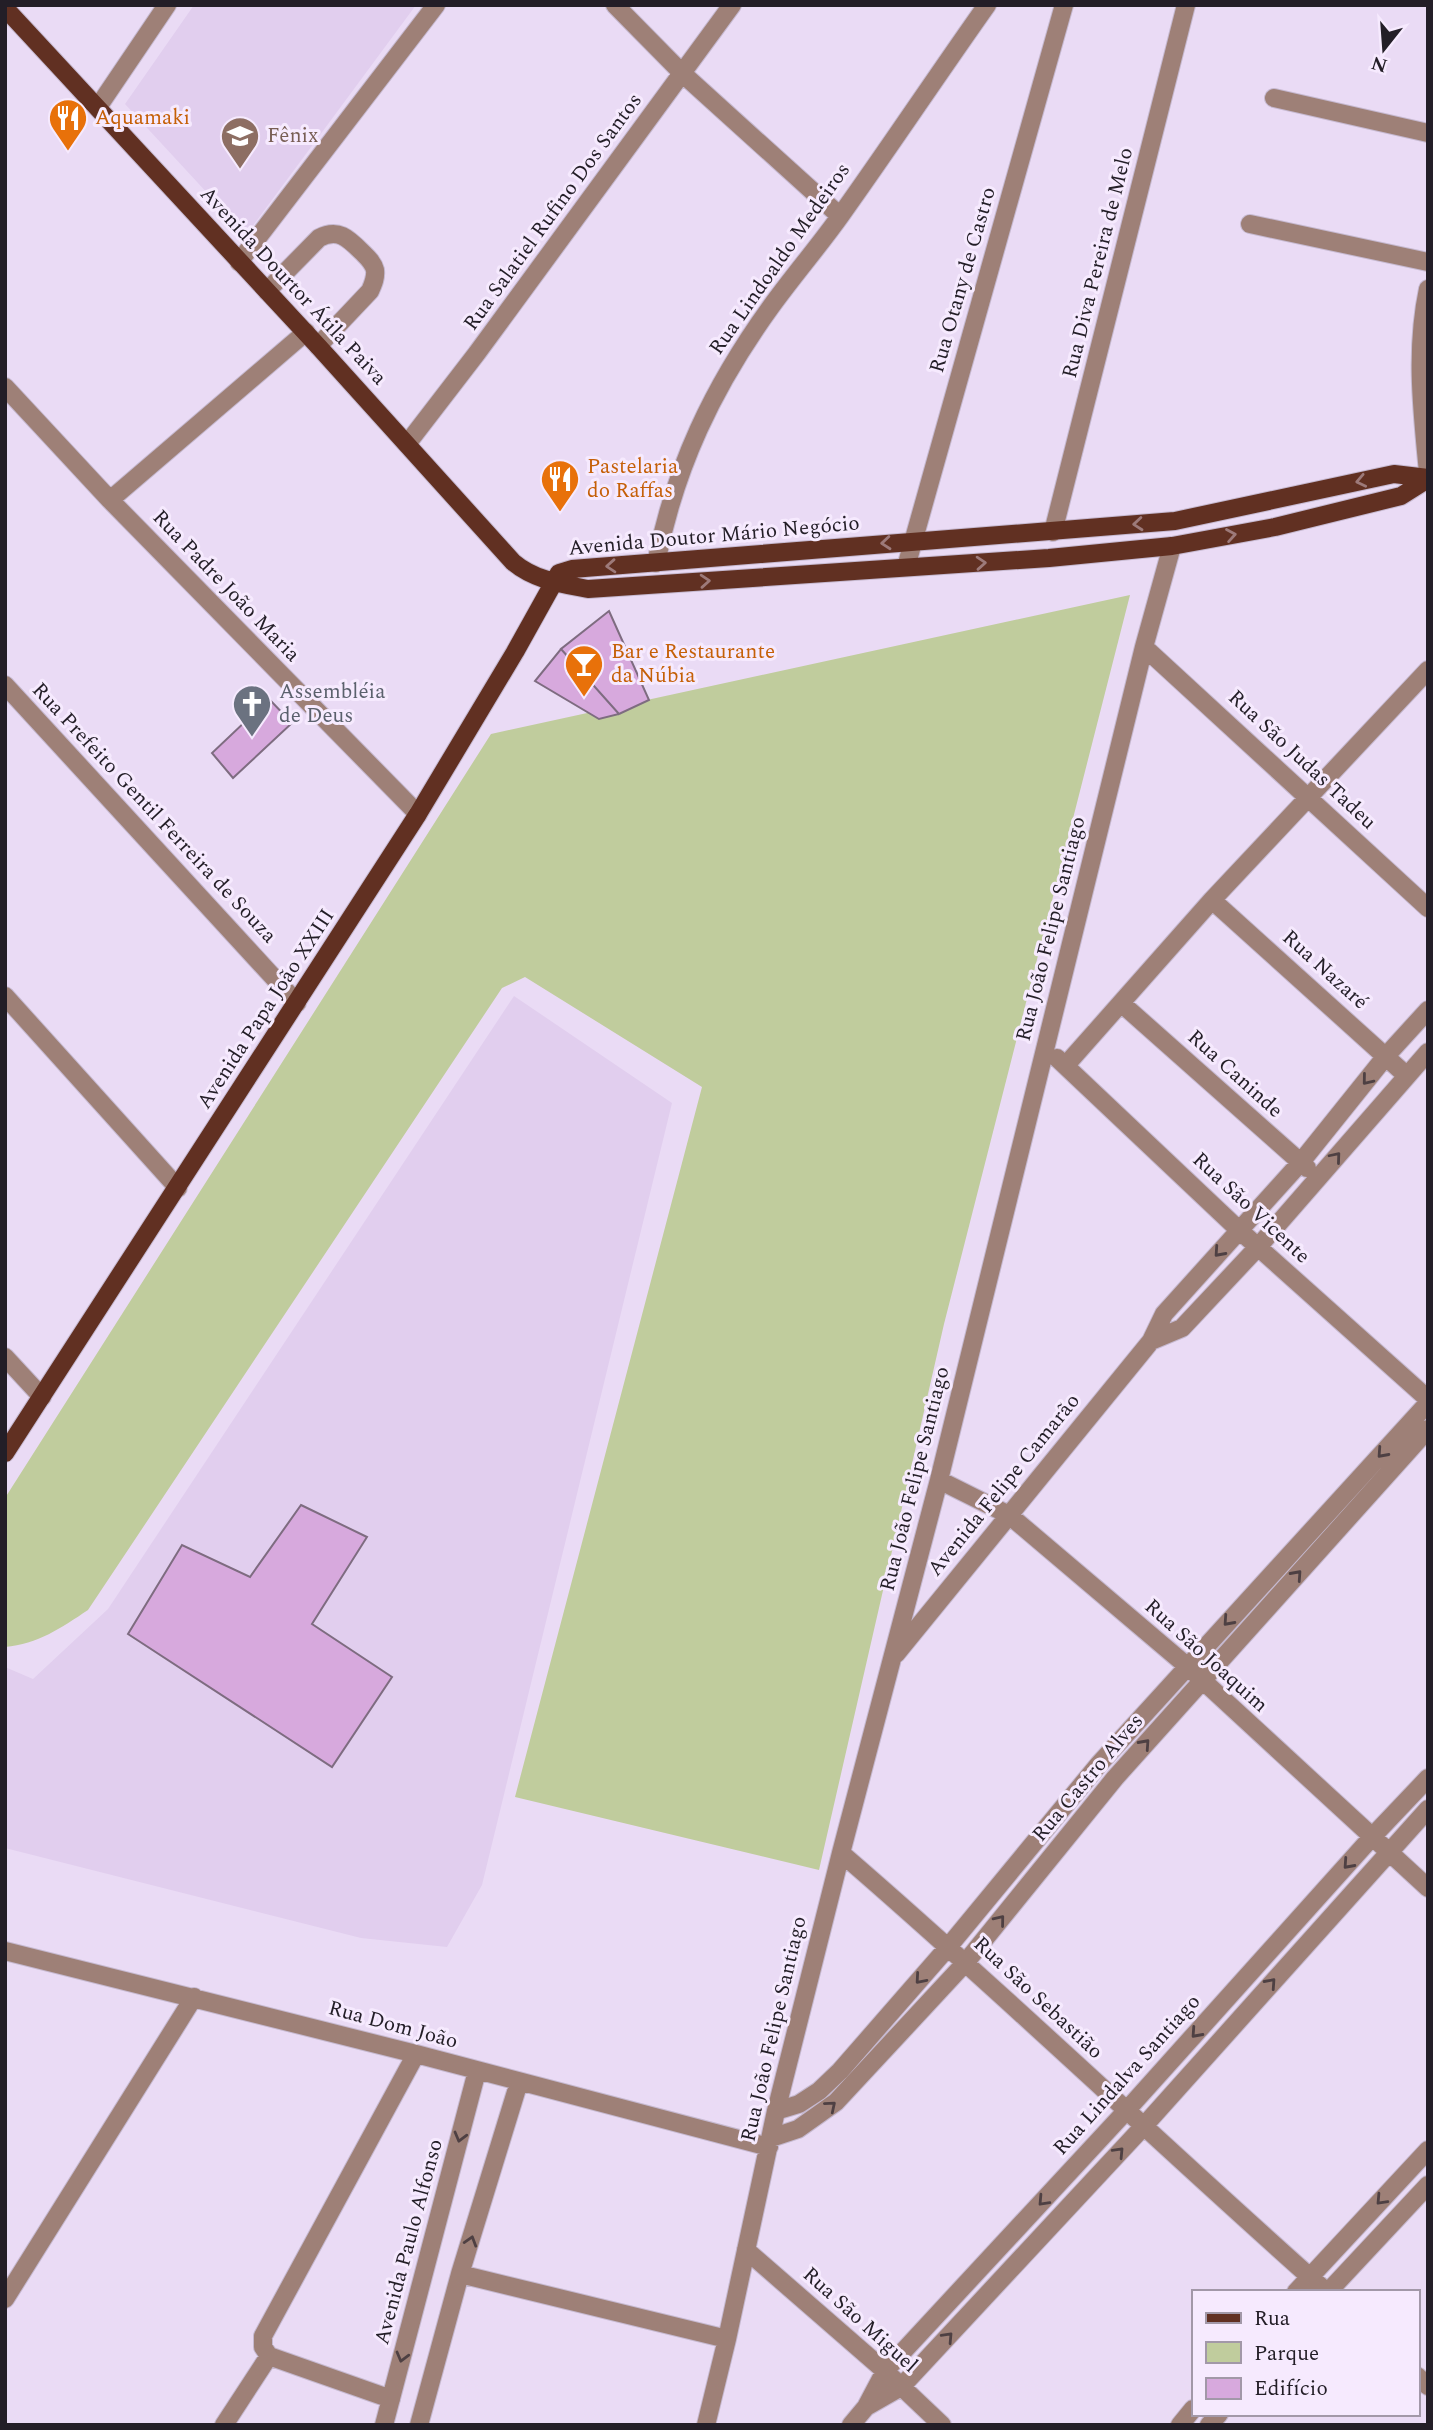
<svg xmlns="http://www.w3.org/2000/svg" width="1433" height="2430" viewBox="0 0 1433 2430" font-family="Spectral,serif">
	<rect width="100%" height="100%" fill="#eadbf5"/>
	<path fill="#e1ceee" d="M194,5h222l-170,230 -121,-131z
		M514,996l158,107 -190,782 -35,62 -86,-9 -356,-90v-181l28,12 75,-70z"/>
	<path fill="#c0cc9d" d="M1130,595l-186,729 -125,546 -304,-73 187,-710 -177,-110 -23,11 -414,622c-27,18 -50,34 -83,37v-149l486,-764z"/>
	<path fill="#d7a9dd" stroke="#7e6c80" stroke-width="2" d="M609,611l40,89 -30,14 -58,-65z
		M561,649l58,65 -20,5 -64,-38z
		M269,699l23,24 -59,55 -21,-25z
		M301,1505l66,32 -55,87 80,53 -60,90 -204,-133 54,-89 68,32z"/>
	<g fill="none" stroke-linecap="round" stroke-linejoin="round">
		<g stroke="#c6b9d0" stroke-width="20">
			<path id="minor" d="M615,5l68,69 157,142
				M1274,98l154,35
				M98,107l69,-102
				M1250,224l178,38
				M239,262l197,-257
				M1428,289c-13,61 -6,121 0,183
				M267,291l52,-53c19,-10 29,0 43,14 5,5 11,10 13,18 1,8 -2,14 -5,21l-52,55
				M5,387l105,113 308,314
				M407,444l70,-91 255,-348
				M110,500l196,-168
				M1053,532l133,-527
				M656,563c19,-96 57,-176 114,-255 23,-32 49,-62 71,-93 50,-70 97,-141 146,-210
				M906,567l158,-562
				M1144,647l284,261
				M5,685l292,318
				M1212,900l194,175
				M5,996l173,192
				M1121,1003l186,165
				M1057,1058l182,172 189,169
				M1066,1065l146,-165 216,-230
				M1151,1341l31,-13 76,-81 170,-195
				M5,1357l37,40
				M939,1480l70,35 178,151 241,222
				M896,1654l255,-313 13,-27 137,-152 85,-106 42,-46
				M841,1853c165,142 322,294 486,439
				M5,1951l411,103 353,93
				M776,2111l23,-7 20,-13 21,-20 109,-125 150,-182 329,-361
				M771,2138l27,-9 38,-27 130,-140 149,-184 313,-349
				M746,2250l139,121 57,54
				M460,2274l267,65
				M1296,2292l132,-142
				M1328,2292l100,-107
				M5,2299l189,-302
				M1417,2376l11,10
				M391,2399l-122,-43 -6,-9v-11l153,-282
				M866,2407l35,-20 242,-260 285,-318
				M224,2425l45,-69
				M384,2425l93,-354
				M419,2425l41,-151 59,-192
				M706,2425l21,-86 49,-228 65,-258 98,-373 205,-833 28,-101
				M851,2425l15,-18 19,-36 241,-260 246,-274 56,-59
				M1180,2425l13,-16
				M1209,2425l10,-11"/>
		</g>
		<g stroke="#c6b9d0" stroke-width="20">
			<path id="major" d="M5,8l313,338 195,216c21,18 49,22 75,27l461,-31 123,-12 103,-19 126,-31 27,-17
				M5,1453l413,-639 97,-162 44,-79 13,-4 603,-48 219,-47 34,4"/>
		</g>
		<use href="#minor" stroke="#9e8077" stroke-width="18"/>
		<use href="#major" stroke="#613022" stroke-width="18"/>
	</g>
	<defs><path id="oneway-chevron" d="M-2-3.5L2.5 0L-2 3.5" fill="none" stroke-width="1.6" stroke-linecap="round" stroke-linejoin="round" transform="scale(1.75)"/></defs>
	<g stroke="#9d7a7a">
		<use href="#oneway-chevron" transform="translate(1361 481) rotate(168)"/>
		<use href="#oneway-chevron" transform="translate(1138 524) rotate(175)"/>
		<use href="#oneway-chevron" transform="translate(1231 535) rotate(-10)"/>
		<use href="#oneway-chevron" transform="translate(886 543) rotate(175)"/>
		<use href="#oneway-chevron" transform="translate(981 563) rotate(-4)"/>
		<use href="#oneway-chevron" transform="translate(611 566) rotate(176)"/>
		<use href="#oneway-chevron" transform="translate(705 581) rotate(-4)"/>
	</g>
	<g stroke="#4e4043">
		<use href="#oneway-chevron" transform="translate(1367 1080) rotate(129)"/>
		<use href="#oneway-chevron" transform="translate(1336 1157) rotate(-50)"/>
		<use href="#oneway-chevron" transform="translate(1219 1252) rotate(132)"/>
		<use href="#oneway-chevron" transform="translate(1382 1453) rotate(132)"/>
		<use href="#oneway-chevron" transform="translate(1297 1575) rotate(-48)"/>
		<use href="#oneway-chevron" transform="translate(1228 1621) rotate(132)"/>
		<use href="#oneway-chevron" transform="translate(1145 1744) rotate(-48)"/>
		<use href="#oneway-chevron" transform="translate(1348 1864) rotate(132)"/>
		<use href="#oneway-chevron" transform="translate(1000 1920) rotate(-51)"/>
		<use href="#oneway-chevron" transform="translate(920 1979) rotate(131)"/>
		<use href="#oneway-chevron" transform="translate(1271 1983) rotate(-48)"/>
		<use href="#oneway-chevron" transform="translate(1196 2033) rotate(132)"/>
		<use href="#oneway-chevron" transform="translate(831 2106) rotate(-40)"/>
		<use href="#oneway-chevron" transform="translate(460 2137) rotate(105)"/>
		<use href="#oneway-chevron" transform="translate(1119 2152) rotate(-47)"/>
		<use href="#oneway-chevron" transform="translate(1381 2200) rotate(133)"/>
		<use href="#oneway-chevron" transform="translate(1043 2201) rotate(133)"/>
		<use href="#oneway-chevron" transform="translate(471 2241) rotate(-73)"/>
		<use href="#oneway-chevron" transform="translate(948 2337) rotate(-47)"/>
		<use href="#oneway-chevron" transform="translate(402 2357) rotate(105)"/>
	</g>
	<defs>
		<g id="restaurant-pin" transform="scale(2.0125)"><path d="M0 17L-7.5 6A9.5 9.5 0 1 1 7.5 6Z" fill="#e8710a" stroke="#f6eafe"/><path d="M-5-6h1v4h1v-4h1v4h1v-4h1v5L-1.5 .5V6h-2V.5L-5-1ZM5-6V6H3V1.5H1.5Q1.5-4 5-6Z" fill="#fff"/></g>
		<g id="school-pin" transform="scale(2.0125)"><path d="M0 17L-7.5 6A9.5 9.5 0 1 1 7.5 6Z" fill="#8d6e63" stroke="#f6eafe"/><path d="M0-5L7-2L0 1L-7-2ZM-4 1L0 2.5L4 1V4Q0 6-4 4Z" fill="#fff"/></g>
		<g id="bar-pin" transform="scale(2.0125)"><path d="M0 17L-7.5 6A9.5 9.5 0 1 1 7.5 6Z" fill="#e8710a" stroke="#f6eafe"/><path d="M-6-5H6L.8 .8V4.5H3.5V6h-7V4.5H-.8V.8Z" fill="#fff"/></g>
		<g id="church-pin" transform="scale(2.0125)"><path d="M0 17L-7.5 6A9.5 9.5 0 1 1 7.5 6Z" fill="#6b7280" stroke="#f6eafe"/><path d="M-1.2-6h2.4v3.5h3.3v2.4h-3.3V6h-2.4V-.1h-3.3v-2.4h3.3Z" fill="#fff"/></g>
	</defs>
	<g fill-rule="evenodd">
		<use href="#restaurant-pin" x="68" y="118"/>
		<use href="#school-pin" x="240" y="136"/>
		<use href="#restaurant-pin" x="560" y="479"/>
		<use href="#bar-pin" x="584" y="664"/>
		<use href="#church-pin" x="252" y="704"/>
	</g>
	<g text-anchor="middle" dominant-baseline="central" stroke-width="6" stroke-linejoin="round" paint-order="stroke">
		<g font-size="21" fill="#c56008" stroke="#f6eafe" text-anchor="start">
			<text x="95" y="118">Aquamaki</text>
			<text x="587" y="467">Pastelaria<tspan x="587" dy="24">do Raffas</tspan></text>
			<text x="611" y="652">Bar e Restaurante<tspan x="611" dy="24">da Núbia</tspan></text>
		</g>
		<g font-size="21" fill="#785e54" stroke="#f6eafe" text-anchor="start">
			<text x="267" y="136">Fênix</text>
		</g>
		<g font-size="21" fill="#231e27" stroke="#f6eafe">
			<text transform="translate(553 212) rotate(-54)">Rua Salatiel Rufino Dos Santos</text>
			<text transform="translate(780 259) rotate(-55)">Rua Lindoaldo Medeiros</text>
			<text transform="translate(1098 263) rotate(-76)">Rua Diva Pereira de Melo</text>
			<text transform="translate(963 280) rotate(-74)">Rua Otany de Castro</text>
			<text transform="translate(293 286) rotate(47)">Avenida Dourtor Átila Paiva</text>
			<text transform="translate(714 536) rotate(-5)">Avenida Doutor Mário Negócio</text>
			<text transform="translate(226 586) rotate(46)">Rua Padre João Maria</text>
			<text transform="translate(1302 760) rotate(43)">Rua São Judas Tadeu</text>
			<text transform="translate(154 813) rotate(47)">Rua Prefeito Gentil Ferreira de Souza</text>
			<text transform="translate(1051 929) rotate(-76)">Rua João Felipe Santiago</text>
			<text transform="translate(1325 970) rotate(42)">Rua Nazaré</text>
			<text transform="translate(266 1009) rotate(-57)">Avenida Papa João XXIII</text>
			<text transform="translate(1235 1074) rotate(42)">Rua Caninde</text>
			<text transform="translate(1251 1208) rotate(43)">Rua São Vicente</text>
			<text transform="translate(915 1479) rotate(-76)">Rua João Felipe Santiago</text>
			<text transform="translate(1004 1485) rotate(-51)">Avenida Felipe Camarão</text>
			<text transform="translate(1206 1656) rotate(42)">Rua São Joaquim</text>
			<text transform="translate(1088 1778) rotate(-50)">Rua Castro Alves</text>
			<text transform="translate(1038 1998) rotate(43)">Rua São Sebastião</text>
			<text transform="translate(393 2025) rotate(15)">Rua Dom João</text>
			<text transform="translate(774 2029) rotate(-77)">Rua João Felipe Santiago</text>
			<text transform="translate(1127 2075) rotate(-48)">Rua Lindalva Santiago</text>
			<text transform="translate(409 2242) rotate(-75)">Avenida Paulo Alfonso</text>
			<text transform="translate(860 2320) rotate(42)">Rua São Miguel</text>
		</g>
		<g font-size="21" fill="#5b616d" stroke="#f6eafe" text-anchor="start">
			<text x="279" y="692">Assembléia<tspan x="279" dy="24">de Deus</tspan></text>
		</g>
	</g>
	<rect width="1433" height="2430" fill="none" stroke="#231e27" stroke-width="14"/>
	<rect x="1192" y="2290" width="228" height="126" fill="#f6eafe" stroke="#a298a8" stroke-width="2"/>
	<rect x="1206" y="2313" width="35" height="10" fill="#613022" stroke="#a298a8" stroke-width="2"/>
	<text x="1254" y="2325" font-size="21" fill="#231e27">Rua</text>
	<rect x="1206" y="2342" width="35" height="21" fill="#c0cc9d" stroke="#a298a8" stroke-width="2"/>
	<text x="1254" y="2360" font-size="21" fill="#231e27">Parque</text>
	<rect x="1206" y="2378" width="35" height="21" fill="#d7a9dd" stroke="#a298a8" stroke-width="2"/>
	<text x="1254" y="2395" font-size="21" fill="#231e27">Edifício</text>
	<g transform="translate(1384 49) rotate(197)" stroke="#f6eafe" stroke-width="5" paint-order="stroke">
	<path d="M0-5L12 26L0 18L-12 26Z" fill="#231e27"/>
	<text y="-10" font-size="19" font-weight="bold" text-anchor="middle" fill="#231e27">N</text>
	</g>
</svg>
